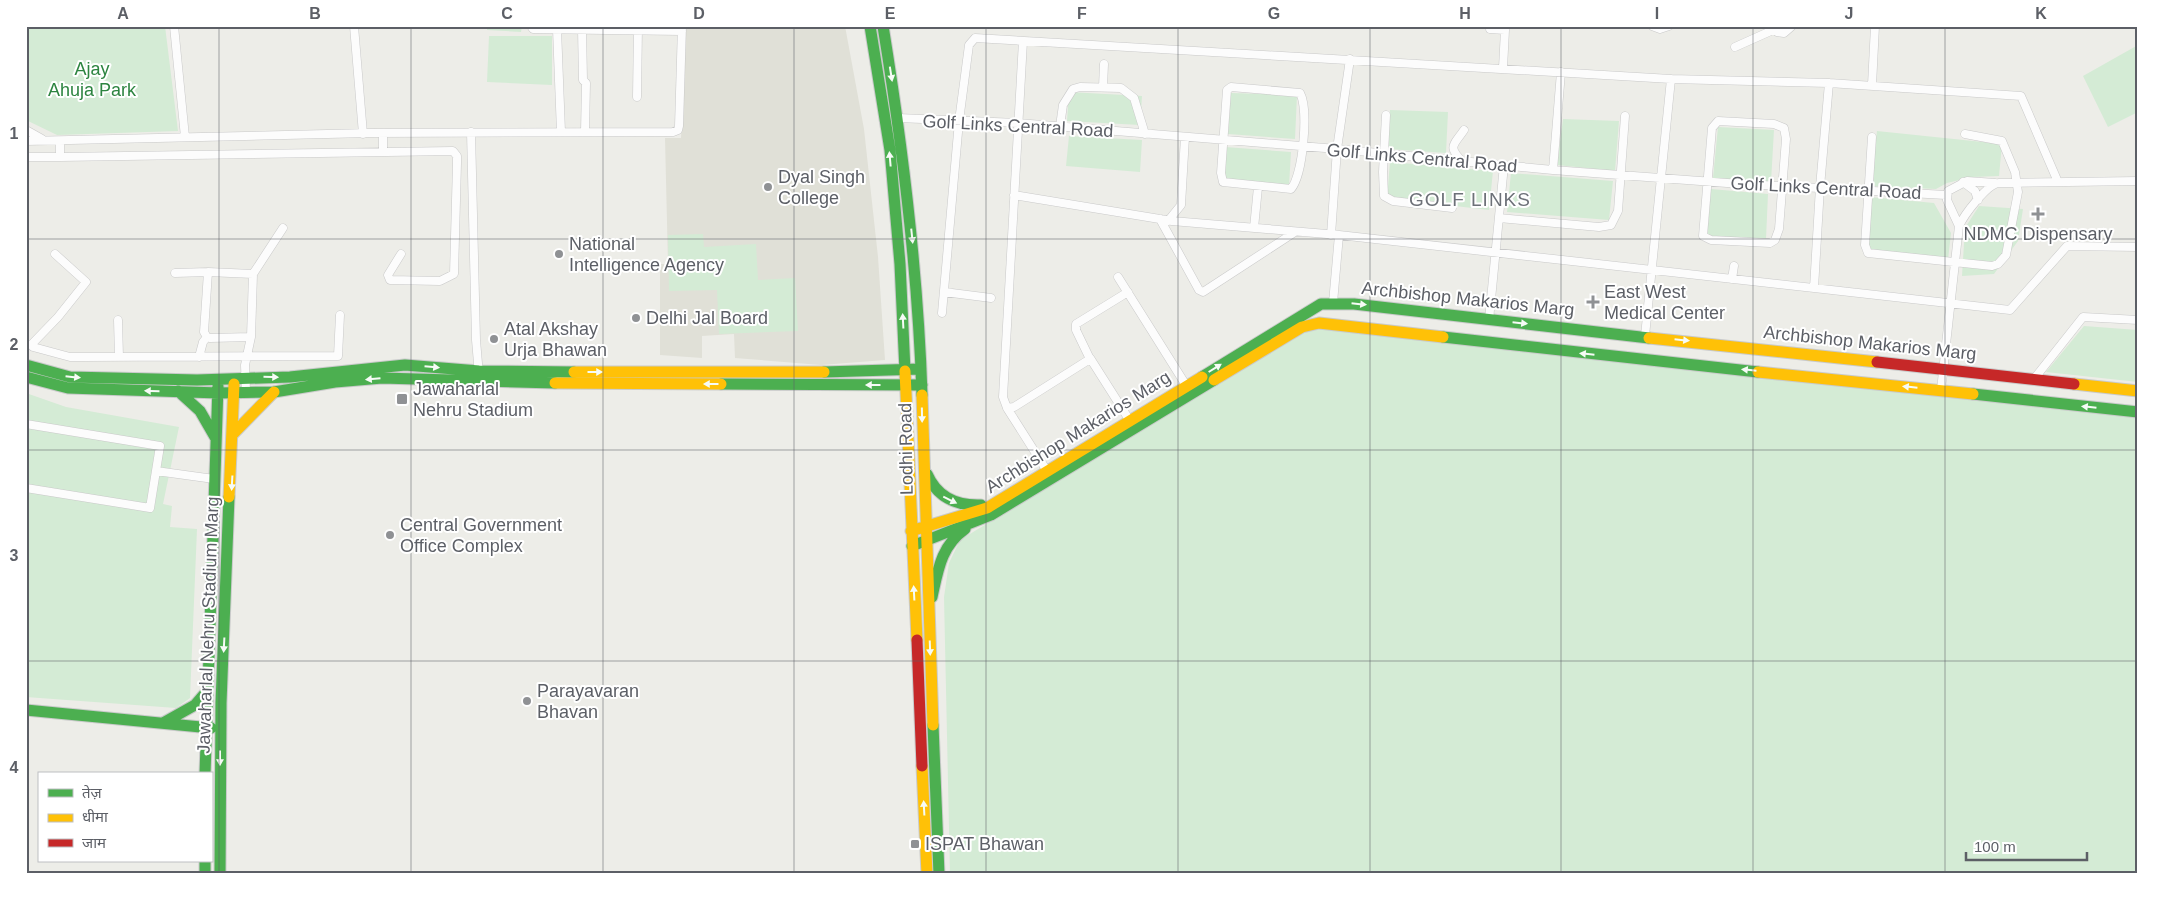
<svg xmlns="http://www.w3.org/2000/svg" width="2164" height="900" viewBox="0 0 2164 900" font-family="Arial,'Noto Sans Devanagari',sans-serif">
	<rect width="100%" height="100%" fill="#edede8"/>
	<path fill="#e0e0d7" d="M686,26h159l19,103 14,128 7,103 -64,5 -86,-7 -1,-24 -32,2v22l-42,-3v-91h8l-3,-126h16z"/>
	<path fill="#d4ebd5" d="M26,26h139l13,105 -121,4 -31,-15z
		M487,26h35l-1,6 -34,-2z
		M489,36h63v49l-65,-3z
		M2138,45v67l-30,15 -25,-51z
		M1069,92l73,4 -2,29 -73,-4z
		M1231,93l66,2 -2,44 -67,-5z
		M1390,110l58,2 -2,41 -58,-4z
		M1563,119l56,2 -4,50 -58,-6z
		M1718,127l56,3 -3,52 -58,-4z
		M1877,131l125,13 -3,32 -27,1 -25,6 -11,6 -65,-3z
		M1069,136l73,4 -2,32 -74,-6z
		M1225,147l66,5 -2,34 -64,-5z
		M1390,162l103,9 -4,39 -102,-12z
		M1511,173l102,8 -4,39 -102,-8z
		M1711,189l57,5 -2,45 -59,-2z
		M1870,197l64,6 17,30 -3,27 -82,-8z
		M1979,206l44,3 -5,32 -24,33 -32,2 3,-48z
		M703,234l1,13 52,-3 2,36 37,-2 3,53 -79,3 -2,-44 -48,1 -1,-56z
		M2084,326l54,4v52l-92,-10z
		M1333,327l202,26 603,62v459h-1188l-6,-277 5,-34 11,-23 340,-207z
		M26,393l40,14 113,20 -16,77 9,2 -2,21 27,2 -7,169 -14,10 -150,-11z"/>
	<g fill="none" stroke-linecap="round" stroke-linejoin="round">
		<g stroke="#c9c9c9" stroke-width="9">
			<path id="street" d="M174,26l11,111
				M354,26l9,108
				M531,26l2,3 149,2
				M1490,26v3l15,1 -2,38
				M1652,26l8,3 9,-3
				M1771,28l6,4 7,1 8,-7
				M557,29l4,103
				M582,29l1,51 3,3 -1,49
				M1023,41l-20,356 4,11 7,-1 76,-48 -14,-29v-6l52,-32
				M1735,47l38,-17
				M1872,85l3,-59
				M1103,87l1,-23
				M1231,87l69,6c9,16 3,82 -9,96l-68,-7 -2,-9 6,-83z
				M637,97l1,-71
				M1386,115l-3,57 1,24 9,5 59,7
				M898,118l120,5 319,26 216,21 174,13 219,12
				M1718,121l56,3 10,4 2,11 -7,90 -4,11 -5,3 -59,-3 -8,-4 9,-108z
				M1060,126l3,-21 10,-16 7,-2 41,1 13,10 11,36
				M26,130l16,9
				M471,132l5,208 3,35
				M383,133v19
				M1872,137l-7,108 3,8 124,13 6,-2 8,-9 12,-63 -3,-20 -13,-31 -37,-7
				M26,141l343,-8 304,-1 5,-2 1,-4 3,-100
				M26,157h34v-16
				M60,157l393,-6 4,5v7l-3,111 -14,7 -50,-1 -2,-5 13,-21
				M1462,161c-15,-15 -8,-16 2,-31
				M1553,170l8,-98
				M1963,182l12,9 3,9
				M1014,195l158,26 167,14 671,75 57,-64 71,1
				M1499,218l100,9 12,-2 7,-14 7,-95
				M1160,219l39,71 4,2 92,-60
				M1168,221l13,-16 4,-68
				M1959,226l-12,-26 1,-9 19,-10 28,2
				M1254,228l4,-41
				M1331,235l6,-86 13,-90
				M55,254l31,28 -28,35 -27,28 2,2 37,10h11l257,-1 2,-41
				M175,273l33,-1
				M1118,277l71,113
				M1732,279l2,-13
				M1814,288l6,-101 9,-104
				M944,292l47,6
				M1333,303l6,-68
				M942,313l17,-192 10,-76 6,-7 696,41 158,4 192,13 37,86
				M118,320l1,37
				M1489,320l15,-155
				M1645,336l26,-257
				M251,337l-41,1 -3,-1 -3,-5 4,-60 45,2
				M199,357l4,-15 4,-5
				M1090,358l40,63
				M2034,379l49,-62 55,3
				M1941,390l18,-164c5,-11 28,-42 40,-43l139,-2
				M246,391l-1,-26 6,-28 2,-63 30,-46
				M1007,408l40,63
				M26,424l134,22 -10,62 -124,-20
				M156,471l58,8"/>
		</g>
		<g stroke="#c9caca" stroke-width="13">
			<path id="fast" d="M870,26l20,124 10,114 5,107
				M883,26c20,123 35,244 39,369
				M1443,337l315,35
				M26,365l44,12 127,3 93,-3 115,-12 74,6 95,1
				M824,372l97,-3
				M26,377l42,11 151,5 55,-1 61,-10 47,-4 173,5
				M1202,377l119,-73h33l295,34
				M721,384l201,1
				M178,391l22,20 15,26
				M1973,394l165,18
				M927,474c10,23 29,32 54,31
				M912,546l79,-31 223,-135
				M932,597c6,-27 9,-51 33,-68
				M26,710l185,18
				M163,723l32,-18 12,-14
				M933,725l6,149
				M205,774l13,-388
				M205,861v13
				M220,874l1,-171 8,-206"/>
		</g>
		<g stroke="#c9caca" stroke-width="13">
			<path id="slow" d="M1649,338l228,24
				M905,371l12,269
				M574,372h250
				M1758,372l215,22
				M1214,380l88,-53 17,-4 124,14
				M555,383l166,1
				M2074,384l64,7
				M922,395l11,330
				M233,434l41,-42
				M229,497l5,-113
				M911,531l76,-23 215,-131
				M922,766l5,108"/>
		</g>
		<g stroke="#c9caca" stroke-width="13">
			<path id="jam" d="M1877,362l197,22
				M917,640l5,126"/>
		</g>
		<use href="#street" stroke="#fcfcfc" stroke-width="8"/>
		<use href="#fast" stroke="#4caf50" stroke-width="11"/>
		<use href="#slow" stroke="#ffc107" stroke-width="11"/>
		<use href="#jam" stroke="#c62828" stroke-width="11"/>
	</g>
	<defs><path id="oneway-solid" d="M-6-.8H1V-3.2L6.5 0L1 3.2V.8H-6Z" transform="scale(1.25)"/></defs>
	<g fill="#f6fbf6">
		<use href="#oneway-solid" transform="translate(891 74) rotate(81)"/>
		<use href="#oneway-solid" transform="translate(890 159) rotate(-95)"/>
		<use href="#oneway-solid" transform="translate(912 236) rotate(84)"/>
		<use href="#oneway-solid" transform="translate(1359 304) rotate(6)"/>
		<use href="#oneway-solid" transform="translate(903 321) rotate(-93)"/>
		<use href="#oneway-solid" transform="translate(1520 323) rotate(6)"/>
		<use href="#oneway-solid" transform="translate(1682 340) rotate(6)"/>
		<use href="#oneway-solid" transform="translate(1587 354) rotate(-174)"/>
		<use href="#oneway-solid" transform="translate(432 367) rotate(5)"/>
		<use href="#oneway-solid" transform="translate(1215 368) rotate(-32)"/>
		<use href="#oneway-solid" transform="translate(1749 370) rotate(-174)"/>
		<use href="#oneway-solid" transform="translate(595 372)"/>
		<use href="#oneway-solid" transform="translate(73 377) rotate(6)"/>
		<use href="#oneway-solid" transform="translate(271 377) rotate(1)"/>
		<use href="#oneway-solid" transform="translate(373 379) rotate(175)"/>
		<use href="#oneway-solid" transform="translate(711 384) rotate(180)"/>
		<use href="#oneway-solid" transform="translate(873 385) rotate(-180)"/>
		<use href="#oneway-solid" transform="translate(1910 387) rotate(-174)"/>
		<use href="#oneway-solid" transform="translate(152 391) rotate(-179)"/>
		<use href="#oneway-solid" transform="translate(2089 407) rotate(-174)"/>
		<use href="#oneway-solid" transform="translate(922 415) rotate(89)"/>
		<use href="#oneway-solid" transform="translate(232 483) rotate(93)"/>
		<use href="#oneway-solid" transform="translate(950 500) rotate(26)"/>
		<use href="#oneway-solid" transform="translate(914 593) rotate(-93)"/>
		<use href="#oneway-solid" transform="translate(224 645) rotate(93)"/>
		<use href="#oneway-solid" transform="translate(930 648) rotate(88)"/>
		<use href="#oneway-solid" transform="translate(220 758) rotate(90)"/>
		<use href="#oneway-solid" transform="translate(924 808) rotate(-93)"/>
	</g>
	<path fill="none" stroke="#5c5f66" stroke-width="1" stroke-opacity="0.55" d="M219,26v848M411,26v848M603,26v848M794,26v848M986,26v848M1178,26v848M1370,26v848M1561,26v848M1753,26v848M1945,26v848M26,239h2112M26,450h2112M26,661h2112"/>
	<g fill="#8f9194" stroke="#fff" stroke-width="2">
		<circle cx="768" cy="187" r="5"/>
		<path d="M2035.5 206.5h5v5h5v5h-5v5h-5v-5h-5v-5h5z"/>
		<circle cx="559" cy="254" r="5"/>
		<path d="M1590.5 294.5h5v5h5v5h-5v5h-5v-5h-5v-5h5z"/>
		<circle cx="636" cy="318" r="5"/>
		<circle cx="494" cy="339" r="5"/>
		<rect x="396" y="393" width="12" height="12" rx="2.5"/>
		<circle cx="390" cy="535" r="5"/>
		<circle cx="527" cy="701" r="5"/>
		<rect x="910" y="839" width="10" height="10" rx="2.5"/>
	</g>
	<g text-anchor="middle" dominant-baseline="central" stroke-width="4" stroke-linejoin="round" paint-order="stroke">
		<g font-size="18" fill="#2d8440" stroke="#fff">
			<text x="92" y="69">Ajay<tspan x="92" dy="21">Ahuja Park</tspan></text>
		</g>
		<g font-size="18" fill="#5c5f66" stroke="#fff">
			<text transform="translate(1018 126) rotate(3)">Golf Links Central Road</text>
			<text transform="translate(1422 158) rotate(5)">Golf Links Central Road</text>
			<text transform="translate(1826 188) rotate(3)">Golf Links Central Road</text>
			<text transform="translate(1468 299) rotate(6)">Archbishop Makarios Marg</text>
			<text transform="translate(1870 343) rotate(6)">Archbishop Makarios Marg</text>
			<text transform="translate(1078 432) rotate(-32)">Archbishop Makarios Marg</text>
			<text transform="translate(906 449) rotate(-91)">Lodhi Road</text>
			<text transform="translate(208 625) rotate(-88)">Jawaharlal Nehru Stadium Marg</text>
		</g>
		<g font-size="18" fill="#5c5f66" stroke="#fff" text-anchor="start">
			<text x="778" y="177">Dyal Singh<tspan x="778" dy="21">College</tspan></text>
			<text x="2038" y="234" text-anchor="middle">NDMC Dispensary</text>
			<text x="569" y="244">National<tspan x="569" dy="21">Intelligence Agency</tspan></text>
			<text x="1604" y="292">East West<tspan x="1604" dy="21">Medical Center</tspan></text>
			<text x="646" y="318">Delhi Jal Board</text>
			<text x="504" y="329">Atal Akshay<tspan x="504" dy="21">Urja Bhawan</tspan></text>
			<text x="413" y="389">Jawaharlal<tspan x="413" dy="21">Nehru Stadium</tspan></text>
			<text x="400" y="525">Central Government<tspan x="400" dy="21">Office Complex</tspan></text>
			<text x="537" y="691">Parayavaran<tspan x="537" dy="21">Bhavan</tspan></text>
			<text x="925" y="844">ISPAT Bhawan</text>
		</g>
		<g font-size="19" letter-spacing="1" fill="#6d7178" stroke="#fff">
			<text x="1470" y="199">GOLF LINKS</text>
		</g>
	</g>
	<rect width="2164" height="900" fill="none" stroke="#ffffff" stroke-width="55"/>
	<rect x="38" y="772" width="175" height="90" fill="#ffffff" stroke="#bebfc2"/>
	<rect x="48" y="789" width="25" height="8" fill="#4caf50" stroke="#bebfc2"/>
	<text x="82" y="798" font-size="15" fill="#5c5f66">तेज़</text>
	<rect x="48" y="814" width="25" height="8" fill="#ffc107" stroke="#bebfc2"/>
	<text x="82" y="822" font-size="15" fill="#5c5f66">धीमा</text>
	<rect x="48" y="839" width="25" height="8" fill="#c62828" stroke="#bebfc2"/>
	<text x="82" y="848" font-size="15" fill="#5c5f66">जाम</text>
	<path d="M1966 852v8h121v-8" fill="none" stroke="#5c5f66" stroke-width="2.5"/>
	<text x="1974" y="852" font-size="15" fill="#5c5f66" stroke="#ffffff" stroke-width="4" paint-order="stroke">100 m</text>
	<rect x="28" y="28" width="2108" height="844" fill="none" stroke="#5c5f66" stroke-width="2"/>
	<g font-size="16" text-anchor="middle" font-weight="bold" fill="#5c5f66">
		<text x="123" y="19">A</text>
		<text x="315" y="19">B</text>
		<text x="507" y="19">C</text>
		<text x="699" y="19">D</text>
		<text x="890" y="19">E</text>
		<text x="1082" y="19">F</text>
		<text x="1274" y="19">G</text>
		<text x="1465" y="19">H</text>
		<text x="1657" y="19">I</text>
		<text x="1849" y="19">J</text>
		<text x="2041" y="19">K</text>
		<text x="14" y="139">1</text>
		<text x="14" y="350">2</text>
		<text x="14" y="561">3</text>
		<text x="14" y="773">4</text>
	</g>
</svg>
